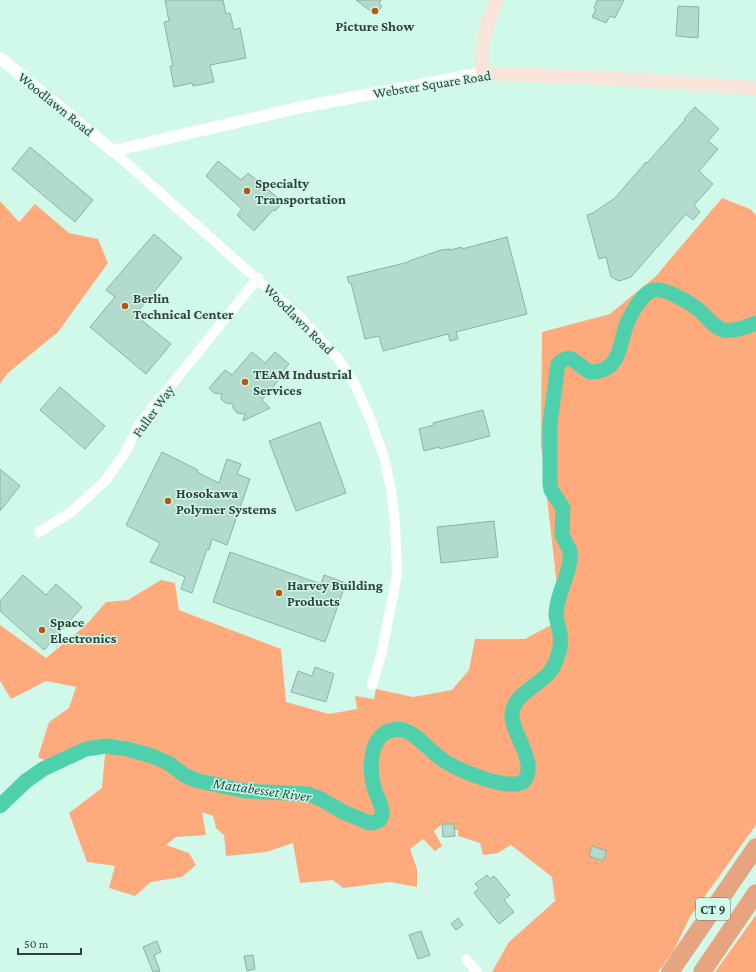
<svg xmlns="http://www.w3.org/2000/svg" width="756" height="972" viewBox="0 0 756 972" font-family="'Crimson Pro',serif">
	<rect width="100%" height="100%" fill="#d0f9ea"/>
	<path fill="#feaa7c" d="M722,198l28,11 6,6v610l-66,92 -16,33 -16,22h-166l17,-30 46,-41 -3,-24 -41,-32 -13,8 -15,2 -3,-12 -22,-7v-6h-3l-1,-6h-12l-8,7 8,15 -7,5 -12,-12 -13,10 7,20v18l-27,-5 -47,6 -10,-8 -33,3 -7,-40 -27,9 -40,4 -2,-21 -8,-7 -3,-12 -11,-4 4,23 -30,2 -10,8 23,8 7,12 -14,12 -31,5 -16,14 -26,-8 6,-22 -28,-4 -18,-49 33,-25 4,-44 -55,19 -13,-6 11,-35 20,-14 7,-21 -30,-6 -35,18 -11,-18v-56l46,33 40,-33 20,-23 22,-2 33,-20 14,3 4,27 102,39 5,53 43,12 28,-5 -2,-13 19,3 2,-10 37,8 39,-7 17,-20 6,-31h50l26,-14 6,-39 -16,-141 1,-113 68,-18 46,-38z
		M0,201l19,21 16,-18 34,29 29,6 10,24 -50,69 -50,41 -8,11z
		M756,915v57h-41z"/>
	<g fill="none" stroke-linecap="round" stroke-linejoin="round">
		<path stroke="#4fd0ad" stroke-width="15" d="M0,806l26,-25 17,-12 43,-20 20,-3 21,3 25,7 18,8 14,11 14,6 48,10 62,3 13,5 22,13 24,10 6,1 7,-3c6,-10 -3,-22 -6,-32 -4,-15 -5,-40 7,-52 6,-6 15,-8 23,-6 14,5 24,19 36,28 15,11 65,33 83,24 17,-19 -13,-49 -11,-69 3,-21 30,-28 40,-44 6,-10 10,-24 8,-35 -1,-8 -4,-14 -4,-21 1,-19 12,-35 14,-53v-9l-8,-16 1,-27 -12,-18 -1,-7v-59l8,-60c14,-14 19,2 32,8 31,0 29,-27 37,-49 3,-7 7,-14 12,-21 4,-5 8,-10 14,-12 11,-3 38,13 47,21 7,6 13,16 23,19 11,2 23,-3 33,-7"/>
	</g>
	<path fill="#b3dbcd" stroke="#8bb2a5" d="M165,0h58l3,14 4,-1 4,17 6,-2 6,30 -36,7 4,17 -21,4 -1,-3 -18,4 -4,-21h3l-9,-44 5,-1z
		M356,0h25l-2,4 3,2 -6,9z
		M597,0h27l-9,18 -5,-2 -4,7 -14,-6 4,-8 -2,-1z
		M678,6l21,1 -1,31 -22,-2z
		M695,107l24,22 -11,12 10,8 -19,22 14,13 -19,21 6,7 -7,8 -7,-6 -55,63 -12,4 -8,-4 -5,-20 -7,2 -12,-44 6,-2 22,-15 31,-36 1,1 38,-43 -1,-1z
		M30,147l63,53 -18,22 -63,-53z
		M218,161l23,19 7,-7 35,29 -8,9 -2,-1 -19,21 -17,-16 5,-6 -36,-33z
		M154,234l28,24 -47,57 36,29 -25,30 -56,-47 25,-30 -9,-7z
		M507,237l20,77 -71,18 2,7 -8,2 -2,-7 -65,17 -4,-15 -14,3 -14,-56h-2l-2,-6 62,-15v-1l32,-11 9,-1v1l12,-3v2z
		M252,352l13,11 10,-11 14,12 -9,11 2,1 -20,24 8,8 -27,13 2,-7 -8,-1 -4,-5v-4l-7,-1 -5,-4 1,-5 -8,-1 -5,-5 16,-18 7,5z
		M60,387l45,39 -20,23 -45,-39z
		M483,410l7,26 -50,13 -1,-2 -15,4 -5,-22 15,-4 -1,-2z
		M320,422l26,71 -50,18 -27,-70z
		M162,452l36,18 -1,2 22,11 8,-24 14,5 -4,10 13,5 -23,66 -15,-6 -3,11 -2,-1 -15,44 -11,-4 4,-12 -35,-15 10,-19 -34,-18z
		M0,469l20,17 -20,25z
		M494,521l4,36 -57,6 -4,-36z
		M230,552l91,32 3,-9 22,8 -21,59 -112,-40z
		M23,575l23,20 10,-11 26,23 -38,43 -44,-39v-10z
		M315,667l19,7 -8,28 -35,-10 7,-21 14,5z
		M442,824h12l1,12 -12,1z
		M592,846l15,5 -4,10 -14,-5z
		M487,875l3,4 4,-3 16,19 -6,5 10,12 -15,12 -25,-31 5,-5 -4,-4z
		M458,918l5,7 -7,5 -5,-6z
		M421,931l9,24 -12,4 -9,-24z
		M157,941l4,11 -7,3 6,16 -7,1 -10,-25z
		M253,955l2,14 -8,2 -3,-15z"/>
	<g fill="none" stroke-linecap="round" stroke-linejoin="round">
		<path stroke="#fff" stroke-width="10" d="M113,151l189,168 37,41 16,25 15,33 14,39 7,32 4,34 2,52 -16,81 -9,29
			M39,532l32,-20 34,-31 20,-28 13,-27 120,-148
			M466,959l11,13"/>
		<path stroke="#fff" stroke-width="12" d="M0,58l113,93 189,-44 181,-34"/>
		<path stroke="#f8e4d9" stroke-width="14" d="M497,0c-11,23 -18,47 -14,73l120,5 153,10"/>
		<path stroke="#e7a480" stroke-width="18" d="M670,972l86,-125
			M702,972l54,-79"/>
	</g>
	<g fill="#b65610" stroke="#d0f9ea" stroke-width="1.5">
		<circle cx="375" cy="11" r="4"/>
		<circle cx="247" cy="191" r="4"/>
		<circle cx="125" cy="306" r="4"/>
		<circle cx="245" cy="382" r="4"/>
		<circle cx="168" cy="501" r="4"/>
		<circle cx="279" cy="593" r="4"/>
		<circle cx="42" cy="630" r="4"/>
	</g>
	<g text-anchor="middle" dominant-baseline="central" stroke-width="3" stroke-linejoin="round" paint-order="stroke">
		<rect fill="#d0f9ea" stroke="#607870" stroke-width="1" x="696" y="898" width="34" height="22" rx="3"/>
		<g font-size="13" font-weight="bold" fill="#30403b">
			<text x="713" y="909">CT 9</text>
		</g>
		<g font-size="14" font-weight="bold" fill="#30403b" stroke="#d0f9ea" text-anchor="start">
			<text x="375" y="26" text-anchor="middle">Picture Show</text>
			<text x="255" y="183">Specialty<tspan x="255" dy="16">Transportation</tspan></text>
			<text x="133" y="298">Berlin<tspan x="133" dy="16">Technical Center</tspan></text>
			<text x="253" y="374">TEAM Industrial<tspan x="253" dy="16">Services</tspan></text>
			<text x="176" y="493">Hosokawa<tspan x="176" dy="16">Polymer Systems</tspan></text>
			<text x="287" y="585">Harvey Building<tspan x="287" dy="16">Products</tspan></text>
			<text x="50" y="622">Space<tspan x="50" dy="16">Electronics</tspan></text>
		</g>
		<g font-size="14" fill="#30403b" stroke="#d0f9ea">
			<text transform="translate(432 84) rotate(-9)">Webster Square Road</text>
			<text transform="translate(56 104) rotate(39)">Woodlawn Road</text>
			<text transform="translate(299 319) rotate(45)">Woodlawn Road</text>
			<text transform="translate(153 411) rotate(-54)">Fuller Way</text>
		</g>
		<g font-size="15" font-style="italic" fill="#225647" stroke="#d0f9ea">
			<text transform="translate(262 790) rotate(8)">Mattabesset River</text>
		</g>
	</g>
	<path d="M18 948v6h63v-6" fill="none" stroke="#30403b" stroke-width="2"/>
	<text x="24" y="948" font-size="12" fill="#30403b" stroke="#d0f9ea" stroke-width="3" paint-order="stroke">50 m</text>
</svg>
